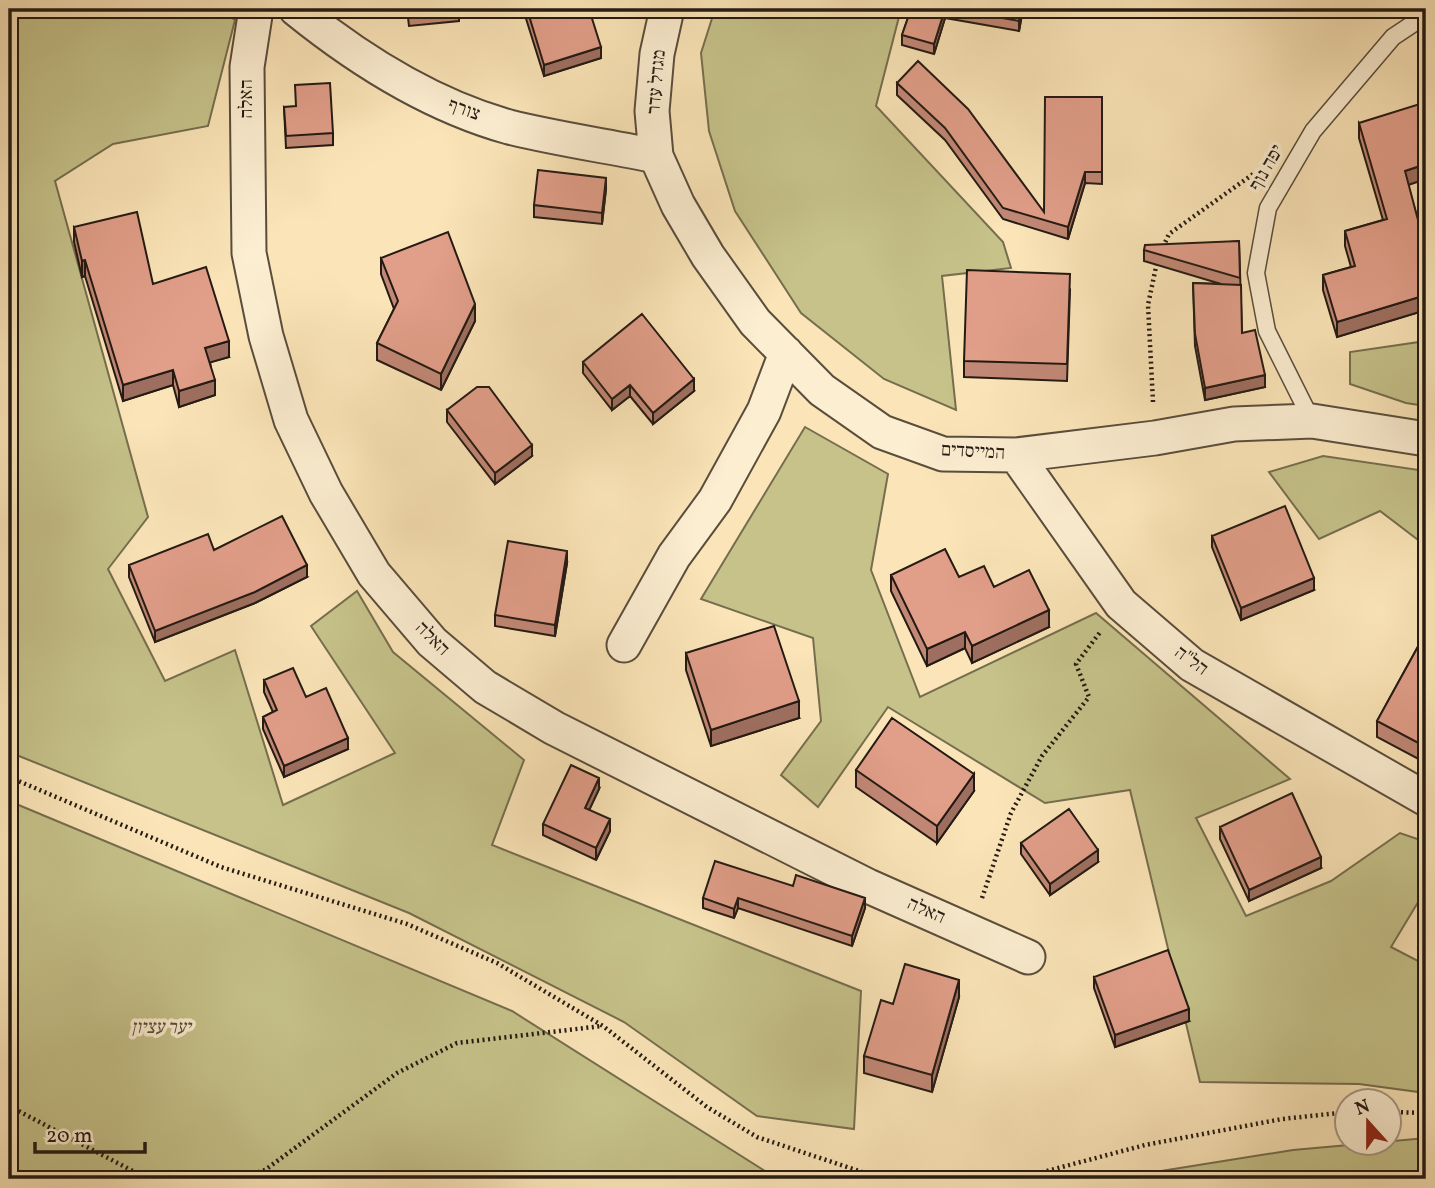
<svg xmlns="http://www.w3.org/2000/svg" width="1435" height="1188" viewBox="0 0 1435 1188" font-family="Vollkorn,'Frank Ruhl Libre',serif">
	<rect width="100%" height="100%" fill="#fbe5b8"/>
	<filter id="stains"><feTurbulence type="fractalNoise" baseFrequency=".00286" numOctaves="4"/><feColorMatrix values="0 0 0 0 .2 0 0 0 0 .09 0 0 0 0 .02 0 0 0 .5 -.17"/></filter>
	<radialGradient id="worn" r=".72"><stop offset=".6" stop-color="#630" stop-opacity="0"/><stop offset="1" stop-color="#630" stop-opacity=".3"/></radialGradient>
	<path fill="#c6c28a" stroke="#756e4e" stroke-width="2" d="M9,9h210l16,11 -27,106 -95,18 -58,37 93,336 -40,52 57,112 70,-31 48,155 112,-52 -84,-127 46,-35 36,61 131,108 -32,85 369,146 -7,138 -97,-13 -133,-94 -215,-109 -400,-161z
		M715,9h186l-25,97 127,136 8,26 -69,8 14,134 -72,-31 -83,-66 -66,-102 -26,-80 -8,-78z
		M1426,341v65l-20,-3 -56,-19v-32z
		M805,427l83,47 -17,96 49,127 176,-84 194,166 -94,39 50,98 85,-35 69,-48 26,9v47l-35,58 35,18v128l-67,-9 -159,-2 -70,-292 -85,13 -157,-96 -70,100 -37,-32 40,-54 -8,-83 -112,-39z
		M1323,456l103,15v75l-46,-35 -61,28 -50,-67z
		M9,801l503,210 264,167 7,1h-774z
		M1426,1138v41h-315l182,-29z"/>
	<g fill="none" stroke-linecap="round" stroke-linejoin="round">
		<g stroke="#5a4d3c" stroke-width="19">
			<path id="service" d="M1312,421l-45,-90 -11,-58 12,-65 45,-77 80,-94 33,-22"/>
		</g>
		<g stroke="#5a4d3c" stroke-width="37">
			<path id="minor" d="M256,9l-9,58 2,186 17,83 25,84 35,73 48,81 58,68 53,45 69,41 314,158 160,71
				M296,9c63,51 134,96 213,118 48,12 98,19 147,29
				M667,9l-10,45 -5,57 4,45 22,49 30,51 47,66 67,68 60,42 61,22 73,1 139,-17 79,-14 78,-3 114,18
				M1016,455l105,149 71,61 234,134
				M624,645l50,-89 41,-56 49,-89 22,-58"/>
		</g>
		<path stroke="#241a13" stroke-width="4.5" stroke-dasharray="2 3.5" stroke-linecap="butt" d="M1163,247l6,-13 87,-62
			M1153,402l-5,-97 9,-43
			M9,777l212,90 186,57 90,39 106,63 104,81 50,30 111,37 156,3 121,-32 137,-26 66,-7
			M982,898l29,-85 31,-57 47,-59 -13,-33 25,-33
			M9,1106l139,73
			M1390,1112l36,1
			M237,1179l28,-9 132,-97 60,-30 145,-17"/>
		<use href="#service" stroke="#fceed1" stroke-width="16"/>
		<use href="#minor" stroke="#fceed1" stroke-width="33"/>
	</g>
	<path fill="#c28876" stroke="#241a13" stroke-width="2" d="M407,9h52v12l-50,5z
		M523,9h66l12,49 -57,18z
		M911,9h112l-4,22 -74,-13 -11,36 -32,-9v-10z
		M897,83l147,129 58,-115v87l-17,-1 -17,56 -65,-20 -58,-79 -48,-45z
		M284,107l49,26v12l-47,3z
		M1359,123l49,62 14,50 4,-1v76l-89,27 -14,-47v-15l28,-8 -6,-21v-15l38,-11 -24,-82z
		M606,189l-4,35 -68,-7v-12z
		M74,227l79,57 76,73 -19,5 5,33 -36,12 -6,-22 -50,16 -38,-125 -3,1 -8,-35z
		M1239,241l3,92 23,54 -60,13 -10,-54 -2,-63 28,1 -77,-23v-11z
		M381,258l94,63 -34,69 -64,-30v-17l17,-34 -13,-35z
		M1070,290l-3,91 -103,-4v-16z
		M583,362l111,29 -41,33 -23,-28 -18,14 -29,-37z
		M447,410l85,46 -37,28 -48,-62z
		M1212,536l102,54 -73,30 -29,-73z
		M214,550l93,27 -52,26 -100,39 -26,-65v-12z
		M567,563l-12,73 -60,-10v-11z
		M891,575l68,2 35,10 55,40 -77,36 -7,-15 -38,18 -36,-75z
		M1426,632v131l-49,-26v-16z
		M686,653l113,65 -88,28 -25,-76z
		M264,680l42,17 42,52 -64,28 -21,-48v-12l10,-5 -9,-20z
		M856,770l118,21 -37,52 -81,-56z
		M599,789l-10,21 21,21 -14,29 -53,-25v-11z
		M1220,827l101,41 -72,33 -29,-62z
		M1021,843l77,19 -48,33 -29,-41z
		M793,886l72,22 -13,38 -114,-38 -4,10 -31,-10v-10z
		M1426,928v39l-8,-4v-16z
		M1094,977l95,44 -74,26 -21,-59z
		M959,997l-27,95 -68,-19v-17l29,-52z"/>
	<path fill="#9e6f60" stroke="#241a13" stroke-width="2" d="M945,9v9l-11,36v-10z
		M1021,9h2l-4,22v-10z
		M601,47v11l-57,18v-11z
		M1426,164v15l-21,7v-15z
		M1085,172v11l-17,56v-12z
		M606,178v11l-4,35v-11z
		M85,260v16l-3,1v-16z
		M1426,295v15l-89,27v-15z
		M475,304v17l-34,69v-16z
		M229,341v16l-24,7v-16z
		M173,370v15l-50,16v-16z
		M1265,375v12l-60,13v-12z
		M694,379v12l-41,33v-11z
		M215,380v15l-36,12v-16z
		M630,385v11l-18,14v-11z
		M532,445v11l-37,28v-11z
		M567,551v12l-12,73v-11z
		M307,565v12l-52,26 -100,39v-11z
		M1314,578v12l-73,30v-12z
		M1049,610v17l-77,36v-17z
		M965,632v16l-38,18v-17z
		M799,701v17l-88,28v-16z
		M348,738v11l-64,28v-11z
		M974,774v17l-37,52v-17z
		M599,778v11l-14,30v-11z
		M610,819v12l-14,29v-12z
		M1098,850v12l-48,33v-11z
		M1321,857v11l-72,33v-11z
		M738,898v10l-4,10v-9z
		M865,898v10l-13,38v-10z
		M959,980v17l-27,95v-17z
		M1189,1009v12l-74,26v-12z"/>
	<path fill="#e19e89" stroke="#241a13" stroke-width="2" d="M409,9h50l-50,5z
		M527,9h62l12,38 -57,18z
		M911,9h34l-11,35 -32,-9z
		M951,9h70l-2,12z
		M918,61l50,48 76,103 1,-115h57v75h-17l-17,55 -65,-19 -58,-80 -48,-45z
		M330,83l3,50 -47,3 -2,-29 12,-1 -1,-21z
		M1426,102v62l-21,7 17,64 4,-1v61l-89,27 -14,-47 32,-9 -10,-35 42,-12 -28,-96z
		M538,170l68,8 -4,35 -68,-8z
		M137,212l16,72 53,-17 23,74 -24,7 10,32 -36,11 -6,-21 -50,15 -38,-125 -3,1 -8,-34z
		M448,232l27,72 -34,70 -64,-31 21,-42 -17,-43z
		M1239,241l1,37 -96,-28 1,-5z
		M967,270l103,4 -3,90 -103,-3z
		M1193,283l48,2 1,48 13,-3 10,45 -60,13 -10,-54z
		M642,314l52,65 -41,34 -23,-28 -18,14 -29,-37z
		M477,387h12l43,58 -37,28 -48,-63z
		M1285,506l29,72 -73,30 -29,-72z
		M282,516l25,49 -52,27 -100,39 -26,-66 79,-31 6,16z
		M508,541l59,10 -12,74 -60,-10z
		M945,549l14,28 25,-11 10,21 35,-17 20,40 -77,36 -7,-14 -38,17 -36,-74z
		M774,626l25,75 -88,29 -25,-77z
		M1426,632v115l-49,-26z
		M293,668l13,29 20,-9 22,50 -64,28 -21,-49 14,-7 -13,-30z
		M892,718l82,56 -37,52 -81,-56z
		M571,765l28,13 -14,30 25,11 -14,29 -53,-24z
		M1292,793l29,64 -72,33 -29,-63z
		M1069,809l29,41 -48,34 -29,-41z
		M715,861l78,25 3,-11 69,23 -13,38 -114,-38 -4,11 -31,-11z
		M1426,928v23l-8,-4z
		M1168,950l21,59 -74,26 -21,-58z
		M905,964l54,16 -27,95 -68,-19 17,-56 12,4z"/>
	<g text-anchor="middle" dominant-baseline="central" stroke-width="7" stroke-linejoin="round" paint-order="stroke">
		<g font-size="19" fill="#241a13" stroke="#fceed1">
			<text transform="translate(657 82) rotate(-85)">מגדל עדר</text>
			<text transform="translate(247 99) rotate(-90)">האלה</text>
			<text transform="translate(464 110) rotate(20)">צורף</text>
			<text transform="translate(1267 168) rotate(-60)">יפה נוף</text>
			<text transform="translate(973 452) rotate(3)">המייסדים</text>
			<text transform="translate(432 639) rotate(45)">האלה</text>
			<text transform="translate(1191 661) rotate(36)">הל"ה</text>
			<text transform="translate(926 911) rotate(24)">האלה</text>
		</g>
		<g font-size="19" font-style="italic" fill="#554c37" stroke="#fceed1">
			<text x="161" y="1028">יער עציון</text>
		</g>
	</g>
	<rect width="1435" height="1188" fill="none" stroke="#fbe5b8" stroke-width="35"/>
	<rect x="10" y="10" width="1414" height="1167" fill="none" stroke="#241a13" stroke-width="3.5"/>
	<rect x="18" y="18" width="1400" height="1153" fill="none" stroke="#241a13" stroke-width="2"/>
	<g transform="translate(1368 1122) rotate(339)"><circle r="33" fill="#fceed1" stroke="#a69985" stroke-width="2"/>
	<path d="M0-5L12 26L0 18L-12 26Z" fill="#8f2418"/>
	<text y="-10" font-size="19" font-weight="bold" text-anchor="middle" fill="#241a13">N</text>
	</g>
	<path d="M35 1142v10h110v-10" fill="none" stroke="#241a13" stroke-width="3.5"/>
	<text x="46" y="1142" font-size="21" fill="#241a13" stroke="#fceed1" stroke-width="5" paint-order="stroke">20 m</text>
	<rect width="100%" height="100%" filter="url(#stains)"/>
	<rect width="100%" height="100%" fill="url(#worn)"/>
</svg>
